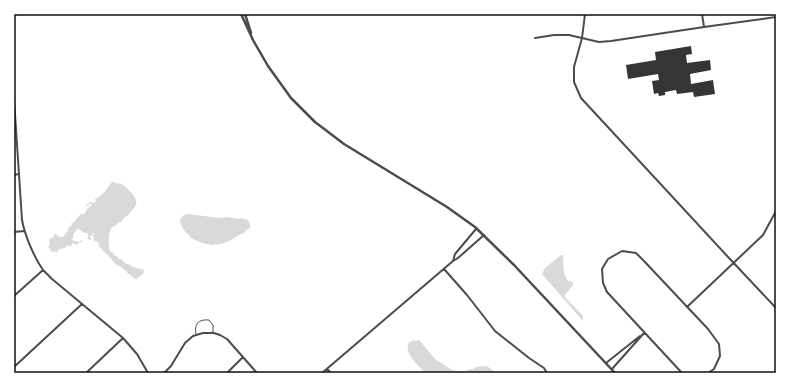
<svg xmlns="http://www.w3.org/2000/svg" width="790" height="387" viewBox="0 0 790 387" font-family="'Open Sans',sans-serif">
	<rect width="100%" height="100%" fill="#fff"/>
	<path fill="#d9d9d9" d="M112,182h2l3,2 1,-1 3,1v-1c5,5 20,15 14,24 -2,3 -6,5 -7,9l-3,1 -4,5 -3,1 -2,2 -5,3 -2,7v5l-1,3h1l1,-1 -1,3v4l1,1 -1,1 3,1 2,3 4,2v2h3l5,5h2l5,3 11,3 -1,4 -7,5 -5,-3 -1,-2h-2c-4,-8 -14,-8 -17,-16h-1c-2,-4 -7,-6 -9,-10l-3,-2h2l-2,-4 -5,-2 1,-2 -1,-2 1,-3h-2l1,2 -3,1v2h2l-1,1v1l-3,-1v-4h-1l1,-2h-3v-1l-1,1 -2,-2 -1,1v-2l-4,-1 -4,6v2l1,1 -3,2 8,2 4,-2 -1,2 -3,1v-1l-2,3 -4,-2 -3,4 -3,-2 -2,3h-2l-2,1h-2l-3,4 -1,-2 -2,1 -2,-1v-1l-3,-3 2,-3 -1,-5 5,-2v-3l5,1 -1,2h5l5,-6v-3l4,-3 -1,-2h2l8,-9h3l4,-6 4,-3 -2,-2 -2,3h-3l4,-3 1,-2 2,2 4,-1 -1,-3c9,-4 11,-10 17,-17z
		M187,214l34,4 6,-1 12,2 2,-1 3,1 4,1 2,5v3l-4,2 -2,3 -5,2 -12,7 -7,2 -8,1 -10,-2 -11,-5 -3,-4 -2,-1 -5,-8 -1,-5 3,-4z
		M561,255h2c1,9 -1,19 5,26l5,1v3l-8,10v2l18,19v5l-41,-47 3,-6z
		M413,340l3,1 3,-1 16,19 17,11 12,2 6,-3h3l3,-2 11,-1 9,7h-71c-7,-8 -22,-20 -16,-31h2z"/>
	<path fill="#353535" d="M691,46l1,8 -6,1 1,8 23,-3 1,10 -21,4 1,10 22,-4 2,14 -21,3 -1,-5 -16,2 -1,-4 -11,2v3l-6,1 -1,-3 -4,1 -2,-13 7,-1 -1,-6 -30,5 -2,-14 30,-5 -1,-8z"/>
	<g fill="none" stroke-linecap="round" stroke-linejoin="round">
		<path stroke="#4c4c4c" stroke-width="1" d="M196,335c-2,-11 2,-16 13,-15l4,5v7"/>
		<path stroke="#4c4c4c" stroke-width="2" d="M585,14l-3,24 -8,29v15l7,16 148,160 47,50
			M702,14l2,13
			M535,38l19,-3h15l30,7 12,-1 93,-14 72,-10
			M14,99l8,121c3,16 12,37 21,50 3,3 6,6 9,9l71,59 14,16 11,19
			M14,175l5,-1
			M14,232l10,-1
			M453,261l2,-7 21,-25
			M444,269l23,26 28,36 34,27 15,10 3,5
			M14,296l29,-26
			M687,307l76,-72 13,-24
			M606,363l34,-27
			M14,367l68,-63
			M327,369l4,4
			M612,369l32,-36
			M86,373l37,-35
			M164,373l7,-7 14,-23 8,-7 10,-3h11l6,2 7,4 30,34
			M227,373l16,-16
			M322,373l131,-112 5,-3 26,-23
			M682,373l-75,-81 -4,-9 -1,-14 6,-10 14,-8 14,2 8,8 64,68 11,15 1,12 -6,13 -6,4"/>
		<path stroke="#4c4c4c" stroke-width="2.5" d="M14,14h4
			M241,14l12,26 15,26 23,32 24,24 29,22 103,63 28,20 39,38 101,108
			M245,14l6,19"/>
	</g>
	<rect width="790" height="387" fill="none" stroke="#ffffff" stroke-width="30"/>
	<rect x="15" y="15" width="760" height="357" fill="none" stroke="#111" stroke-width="1.5"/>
</svg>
